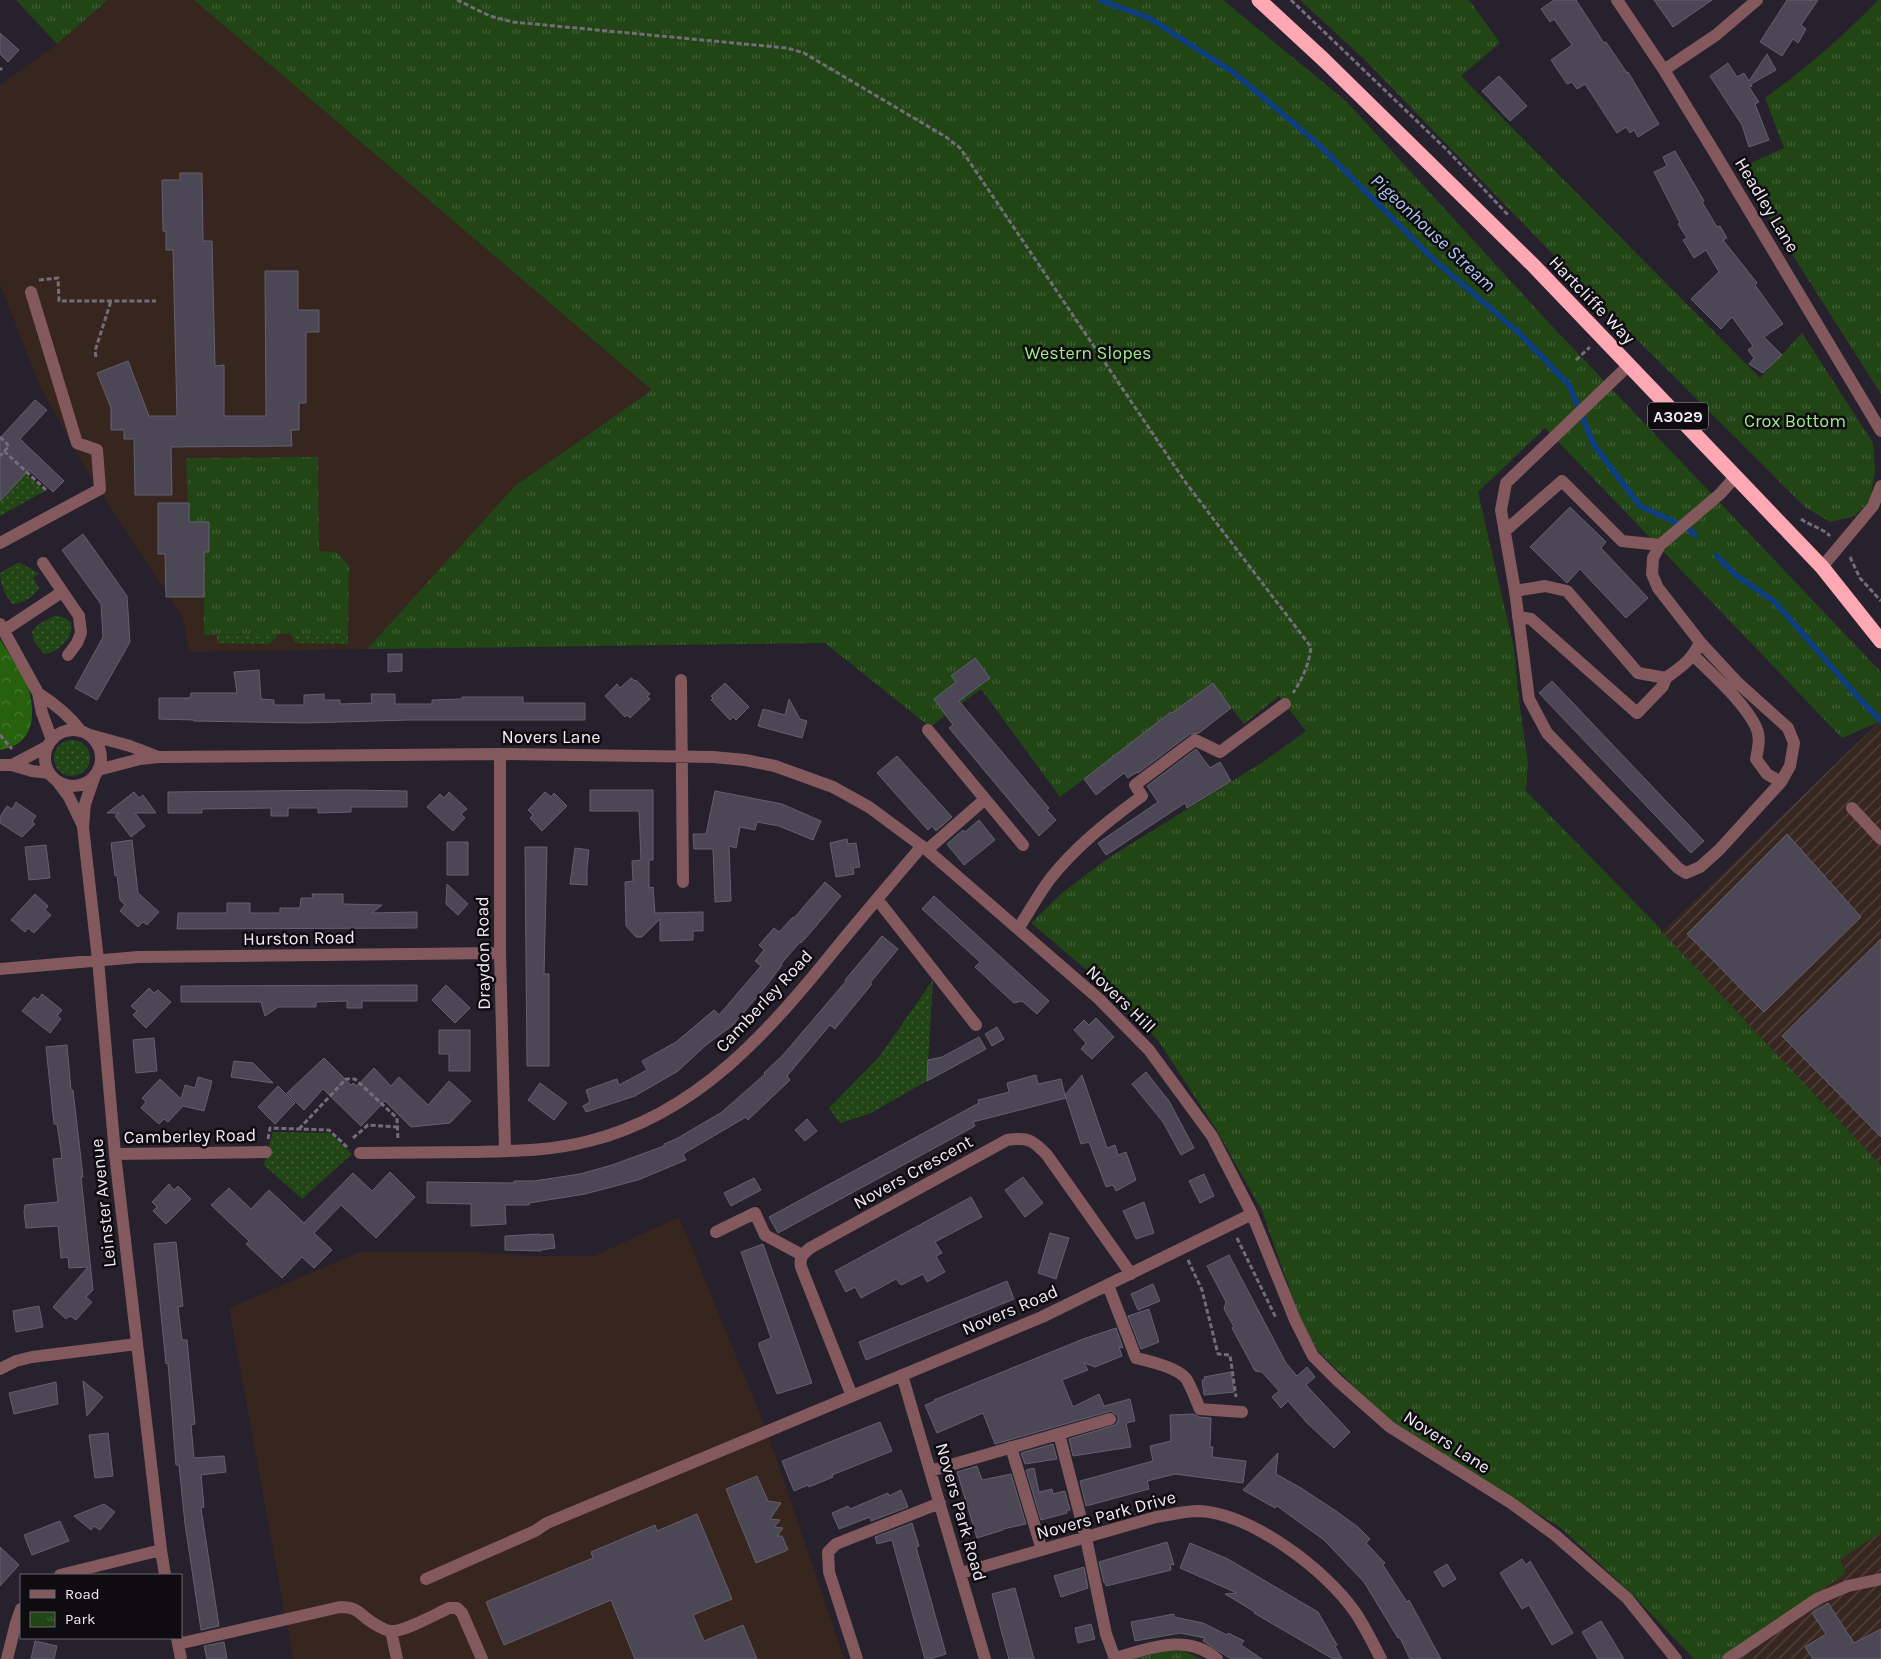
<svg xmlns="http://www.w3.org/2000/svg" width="1881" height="1659" viewBox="0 0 1881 1659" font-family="Karla,sans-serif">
	<defs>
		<pattern id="industrial-furrows" width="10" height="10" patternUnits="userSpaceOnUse" patternTransform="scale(1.25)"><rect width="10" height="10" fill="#382620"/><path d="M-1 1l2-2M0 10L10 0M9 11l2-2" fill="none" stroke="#554641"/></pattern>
		<pattern id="grass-dots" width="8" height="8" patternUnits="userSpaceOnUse" patternTransform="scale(1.25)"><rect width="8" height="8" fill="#224516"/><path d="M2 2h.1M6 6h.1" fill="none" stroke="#426038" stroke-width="1.8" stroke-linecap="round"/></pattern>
		<pattern id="forest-crowns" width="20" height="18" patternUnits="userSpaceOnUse" patternTransform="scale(1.25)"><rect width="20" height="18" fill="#27610e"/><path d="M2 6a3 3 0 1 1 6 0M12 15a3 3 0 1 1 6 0" fill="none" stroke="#477832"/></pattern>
		<pattern id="park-tufts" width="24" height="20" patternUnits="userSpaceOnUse" patternTransform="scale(1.25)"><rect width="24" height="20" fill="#224516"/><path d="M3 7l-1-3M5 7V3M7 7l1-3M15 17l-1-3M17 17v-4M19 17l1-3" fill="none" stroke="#426038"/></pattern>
	</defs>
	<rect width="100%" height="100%" fill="#26212d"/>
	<path fill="url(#industrial-furrows)" d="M1879,722l2,2v441l-219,-233z
		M1881,1532v127h-160l125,-86 -6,-13z"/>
	<path fill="#37261e" d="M108,0h86l458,390 -137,96 -148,163 -178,3 -6,-34 -95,-145 -48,-87 -40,-102v-199l57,-41z
		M679,1217l88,214 77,228h-551l-64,-351 131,-56h119l53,4h62z"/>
	<path fill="url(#grass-dots)" d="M9,458l36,33 -45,25v-15l15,-16 -15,-16z
		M19,562l20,12 -6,4 6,10c-6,9 -15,15 -26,16 -8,-7 -13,-21 -13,-31z
		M54,616c35,1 10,37 -10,38l-10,-12 -2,-11 7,-7z
		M277,633l-1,5 -7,6 -52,-1v-8z
		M290,633h58v11l-50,-1 -3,-1z
		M54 758a18 18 0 1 1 36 0a18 18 0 1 1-36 0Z
		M933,980l-6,101 -58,33 -29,9 -11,-15 50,-51z
		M273,1132l57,1 22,21 -50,45 -38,-34z"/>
	<path fill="url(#forest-crowns)" d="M0,639c7,12 25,38 29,51 7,28 4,55 -29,60z"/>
	<path fill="url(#park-tufts)" d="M16,0h92l-51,44z
		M194,0h1029l124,102 203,222 331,348v52l-2,-2 -37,16 -297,-310 -67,64 36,156 5,53 9,62 -2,28 133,136 3,5 219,233v367l-41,28 6,13 -125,86h-27l-63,-66 -70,-65 -170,-105 -73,-72 -18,-33 -38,-107 -46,-82 -57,-87 -46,-50 -82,-69 31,-30 45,-34 159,-99 40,-29 -27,-35 -35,28 -32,-41 -152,114 -79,-108 -51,38 -105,-84 -458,6 148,-163 137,-96z
		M1300,0h169l31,43 -39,33 299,302 42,-45 71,110 2,29 -5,28 -15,16 -25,6 -25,-15 -206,-205 -234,-242z
		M1878,0h3v394l-143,-225 46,-21 -19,-50c40,-29 79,-62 113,-98z
		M318,457l1,94 17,1 13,14 -1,67 -144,2v-83l-15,-30 -3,-64z
		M1169,1650l15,1 17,8h-68z"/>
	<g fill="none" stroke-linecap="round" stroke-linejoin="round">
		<path stroke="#0d3e84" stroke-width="5.5" d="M1100,0l49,18 84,54 84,71 115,115 86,74 51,53 25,60 46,61 48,22 7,7
			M1717,556l19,19 39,27 82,94 24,25"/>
	</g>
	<path fill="#4c4755" stroke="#65606f" d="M1554,0h22l28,43 2,-1 21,31 1,-1 31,52 -21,13 -4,-7 -4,3 -4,-6 -9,6 -32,-49 -8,5 -5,-7 -5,2 -16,-24 21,-15 -18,-26 -4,3 -9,-13z
		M1654,0h58l-39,27z
		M1787,0h31l-17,25 5,4 -8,14 -5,-4 -11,17 -22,-14z
		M0,33l19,17 -11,12 -8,-8z
		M1767,54l9,16 -25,14 1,2 -3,1 10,15 -4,2 14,36 -20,7 -7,-22 -32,-49 18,-13 9,14 7,-4 5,8z
		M1499,76l28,30 -17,15 -28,-30z
		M1675,151l29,50 -2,1 15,25 3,-1 7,12 -4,2 34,43 -2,2 28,39 -19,13 18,18 -19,18 -14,-9 5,-6 -6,-8 5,-4 -21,-29 -11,12 -30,-30 28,-27 -13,-22 -12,8 -11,-18 4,-2 -9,-14 2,-1 -26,-51 13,-6 -4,-9z
		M180,173h22l1,68h9l3,125 9,-1v51h42l-1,-145h33v39h21v22h-13v71h-7v27h-8l1,16 -121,1 1,48h-37l-1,-56h-10v-9h-13v-22l-14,-35 31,-12 21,55h28l-4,-166h-7v-19h-3l-1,-51h18z
		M35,400l12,10 -27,29 44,42 -11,11 -24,-22 -29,31v-63z
		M158,503h31v19h20v30h-5v45h-38l-1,-43h-7z
		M1570,507l36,35 -5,6 47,50 -22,20 -46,-49 -13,14 -37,-36z
		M83,534l44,62 3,46 -33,58 -22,-12 28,-51 -2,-33 -39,-54z
		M388,654h14v17l-14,1z
		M975,658l15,20 -31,23 90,107 -2,2 9,10 -17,16 -90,-108 4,-3 -19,-26 22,-17 -5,-6z
		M259,670l2,29 13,1v5h30v-10l20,-1v6h16v4l32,-1 -1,-9h24v10h37v-4l30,-1v-2h61v6h62v17h-176l-105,3 -110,-2v-1l-35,-1v-21h31l1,-5h46l-3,-21z
		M631,678l4,3 1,-1 14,14 -3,2 3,3 -20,19 -3,-3 -2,2 -20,-21 12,-12 3,4z
		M1552,681l152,160 -13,12 -152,-160z
		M725,683l24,24 -13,13 -3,-3 -3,3 -19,-20 2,-2 -2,-2z
		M1213,683l18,25 -32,25 -9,1 -52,39 -1,-1 -9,6 -4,-5 -28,22 -12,-16 87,-67 1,1z
		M789,699l11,20 7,2 -5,17 -44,-12 5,-17 22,6z
		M1196,749l14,19 10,-6 11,19 -44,27 -2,-5 -79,52 -8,-12 60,-41 -11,-16z
		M897,756l55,61 -16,14 -4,-5 -4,4 -51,-57z
		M351,790l56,1v16h-56v5l-33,1v-5h-30v8h-17v-8l-69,1v4h-34v-21z
		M590,790h63v70h-4v28l4,-1 2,26 48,-1v19h-10v9l-33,1v-22l-18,18h-6l-10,-11 -1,-44 8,-1 -1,-20 9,-1 -2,-49h-49z
		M715,791l67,13 39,17 -8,19 -34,-14 -22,-4 -2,8 -15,-3 -4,21 -7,-2 2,55 -16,1 -2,-53h-19l-1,-15h13z
		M134,792l5,6 4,-3 13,18h-21l10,13 -14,11 -16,-21 4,-3h-12z
		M449,792l18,17 -6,5 4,4 -12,13 -26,-24 13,-13 4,4z
		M545,792l6,5 3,-4 13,13 -25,25 -12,-13 3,-3 -5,-5z
		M16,802l20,14 -4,6 3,2 -13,13 -22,-14v-6l7,-11 5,3z
		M979,820l16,20 -31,25 -17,-21 16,-14 2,2z
		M1787,834l74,83 -97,95 -77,-78z
		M847,839l1,5 8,-1 4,24 -7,1 1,6 -18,3 -6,-34z
		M132,840l6,53 21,19 -12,13 -4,-3 -5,5 -18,-16 5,-6 -5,-5 -3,-25 -2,1 -4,-33z
		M447,842h21v33h-21z
		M46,845l4,33 -21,2 -4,-33z
		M525,847h22l-3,127h5v92h-22z
		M575,848l14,2 -2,18v17l-17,-1z
		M825,882l16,14 -30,36 -10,11 -1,-1 -19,22 1,1 -15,20 -34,40 -27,20 -28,26 -43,25 -49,16 -3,-6 7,-4 -4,-12 31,-11 2,6 28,-15 -5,-9 34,-19 38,-32 5,5 42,-49 -6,-5 9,-11 -5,-5 15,-17 5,4 14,-15 1,1z
		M447,884l21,20 -10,11 -12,-11z
		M35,894l13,12 -3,4 6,5 -17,18 -6,-5 -3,4 -14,-12z
		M312,894h31v10l39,1 -10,8 45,-1v16l-240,1 1,-16h49v-10h23v10h30v-5h20l1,-10h12z
		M934,896l115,105 -12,13 -15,-13 -8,2 -39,-36 5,-5 -58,-53z
		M882,936l16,13 -28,34 2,1 -37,45 -5,-4 -43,51 3,4 -42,40 -2,-3 -63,37 3,6 -48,20 -53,14 -56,9v2h-24l1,19 -35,2v-22l-44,-1v-21l87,1v-2h20l46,-7 32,-9 52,-19v-2l12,-5 29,-17 17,-10 43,-38 -1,-1 19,-18 63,-74 -1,-1z
		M1881,939v198l-99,-101z
		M417,985v16h-55v7h-15v-7l-31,1v5h-38l-13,9 -4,-14h-80v-16z
		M446,985l24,23 -15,15 -23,-23z
		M149,988l5,5 4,-3 13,12 -25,26 -13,-13 4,-4 -6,-5z
		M42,994l20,16 -5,6 4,3 -11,14 -28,-22 12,-14 4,3z
		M1096,1018l18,19 -22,22 -11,-10 5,-6 -12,-13 10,-10 5,5z
		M997,1027l7,12 -12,7 -7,-12z
		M439,1030h31v41h-21v-17h-10z
		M979,1037l7,12 -59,32 1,-21 14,-3z
		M154,1038l3,33 -21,2 -3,-33z
		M67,1045l4,45h2l10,87h-2l12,113 -7,7 6,5 -16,18 -6,-4 -4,3 -13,-12 35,-40 -19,1 -1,-11 -7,1 -3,-32 -32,2 -2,-16 1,-7 33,-3 -5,-43 9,-1 -5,-34h-3l-8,-77z
		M324,1058l27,27 2,-2 4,3 17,-18 17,18 8,-9 29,28 21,-24 22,20 -21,22 -39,4 -26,-26 -24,25 -38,-37 -19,21 -17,-17z
		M234,1061l19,2 20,20 -42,-6z
		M1146,1072l23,29 25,47 -13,7 -18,-33 -31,-38z
		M1036,1075l2,9 23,-5 4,16 17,-20 25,73 8,-3 3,10 8,-3 10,28 -20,11 -3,-6 -7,2 -17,-45 -8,2 -16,-49 1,3 -93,24 2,4 -197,107 -9,-16 210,-114 -1,-3 31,-8 -2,-9z
		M198,1077l14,4 -8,30 -21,-5 -15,16 -4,-3 -5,5 -18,-16 5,-6 -4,-4 18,-19 21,20 4,-14 10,3z
		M540,1083l27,20 -13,17 -26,-20z
		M278,1086l17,17 -20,21 -17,-17z
		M807,1119l10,12 -12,10 -10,-11z
		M390,1172l25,25 -39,41 -35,-33 -27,28 18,17 -18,18 -12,-11 -20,21 -36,-34 3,-3 -38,-36 18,-17 22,21 18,-19 35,33 49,-50 19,18z
		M1204,1174l10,22 -14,7 -11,-22z
		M1023,1177l20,26 -18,14 -20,-27z
		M754,1178l7,12 -30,16 -7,-13z
		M169,1184l5,6 4,-4 13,13 -25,25 -13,-13 4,-4 -5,-5z
		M971,1197l11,20 -47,25 7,11 -6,3 9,16 -18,10 -4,-8 -22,11 -5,-6 -35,19 -6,-11 -9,5 -11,-21z
		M1144,1202l10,31 -18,6 -13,-28z
		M1050,1233l19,5 -13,41 -18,-6z
		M540,1234v1l13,-1 2,14 -14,2v1l-36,-1v-14z
		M176,1242l7,64 -5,1 4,33h5l8,84 -4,1 3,33 30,-2 2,16 -25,3 3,32 -3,1 18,118 -18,4 -16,-106 -6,-59h-3l-8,-102 -2,1 -12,-120z
		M763,1244l49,139 -35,11 -18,-48v-3l12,-5 -30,-86z
		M1229,1255l57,108 11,13 10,-9 8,10 -9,8 44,47 -16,16 -27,-25 -19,-22 -7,7 -9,-11 7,-6 -17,-19 -7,-1 -23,-43 2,-1 -10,-18 2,-7 -19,-36z
		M1007,1281l7,18 -148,61 -7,-18z
		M1153,1284l7,17 -22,9 -7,-16z
		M39,1306l4,21 -27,5 -3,-21z
		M1149,1309l10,33 -18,7 -13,-33z
		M1116,1328l7,20 -4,-1 3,9 -27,11 -11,-4 4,7 -26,10 11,27 26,-13 5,12 26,-7 5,22 -9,2 5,24 -58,9 -4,-17 46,-14 3,-4v-5l-7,-5 -116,33 -12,-31 -46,20 -12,-28 10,-4 -1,-1 149,-61z
		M1231,1372l3,20 -30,3 -2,-15h3l-1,-3z
		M83,1381l20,16 -16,19z
		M56,1382l2,22 -44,10 -5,-21z
		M1194,1414l5,3 12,1 -1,29h3l-1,10 34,4 -3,22 -68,-9 -28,7 2,8 -63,17 -6,-25 73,-20 -3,-15 21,-5 -1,-26z
		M880,1422l12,29 -60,24 1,2 -24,10 -1,-2 -14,6 -12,-30z
		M108,1433l5,43 -18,2 -6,-43z
		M1053,1444l4,15 -32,5 -4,-11z
		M1278,1453l-2,21 25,14 35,23 22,16 12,12 -4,4 19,20 -2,2 24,37 2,-2 32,59h-31l-10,-21h-2l-34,-56 -40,-42 -47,-34 -2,2 -32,-18z
		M977,1466l5,14 29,-6 15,50 -23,5v1l-26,8 -20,-66z
		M1034,1468l5,24 13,-3 1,5 12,-3 5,19 -4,1 1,2 -26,7 -15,-50z
		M757,1476l11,25 13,2 -11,16 10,1 -6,7 9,1 -6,8h5l6,14 -32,13 -30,-74z
		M901,1490l7,17 -37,14 -1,-4 -31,12 -7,-16 16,-7 2,3 38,-16 1,3z
		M104,1504l11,8 -15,18 -6,-4 -3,4 -17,-14z
		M697,1514l35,85 -39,16 11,26 39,-16 14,34h-122l-24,-59 -107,45 -18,-43 107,-44 -2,-6 64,-27 2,6z
		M60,1521l9,20 -37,14 -8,-20z
		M912,1523l7,23 -3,1 30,107 -16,5h-5l-33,-119 -15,4 -2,-7z
		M1167,1542l7,23 -4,-1 1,6 -65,16 -1,-4 -1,1 -5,-21z
		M1190,1543l38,16 90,53 19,33 -2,1 7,13h-9l-79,-46 1,-1 -30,-18 12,-1 -57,-25z
		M0,1547l19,18 -19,21z
		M1522,1559l4,6 4,-4 43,72 -21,12 -23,-40 -7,4 -22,-36z
		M1447,1564l9,15 -13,8 -9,-15z
		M1084,1567l4,21 -27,9 -7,-21z
		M1015,1588l8,30 11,41h-25l-8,-29 -9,-36z
		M1828,1603l26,40 27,-14v30h-68l-8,-12 21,-13 -14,-21z
		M1174,1614v3l29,6 24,12 1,-2 16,8 -3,4 21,14h-31l-28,-18 2,-3 -25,-5 -45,8 -4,-19z
		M1601,1621l23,38h-26l-16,-27z
		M1091,1624l4,15 -17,4 -3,-15z
		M35,1641l22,5 -3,13h-23z
		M224,1642l3,17h-20l-3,-13z"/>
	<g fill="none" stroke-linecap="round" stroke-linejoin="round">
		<path stroke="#726d78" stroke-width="3" stroke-dasharray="5 2.5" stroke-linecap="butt" d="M457,0l33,16 23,6 274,26 17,5 142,84 14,11 9,13 217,322 125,164c-2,17 -8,31 -18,46
			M1291,0l157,151 61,65
			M0,68l2,2
			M39,280l19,-2 1,23h97
			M96,357l-1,-6 16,-50
			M1576,360l14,-13
			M0,437l9,9 -9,10
			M4,451l42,39
			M1801,519c10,7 21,9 29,17
			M1850,557l10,21 21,23
			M0,735l12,14
			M299,1129l47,-50h9l42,39 1,22
			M353,1138l15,-13 29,2
			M268,1139l2,-11 59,2 19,18
			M1237,1238l39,80
			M1188,1260l14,30 16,64 12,1 6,42"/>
		<path stroke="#83595e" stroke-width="12" d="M1617,0l47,70 52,85 165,276
			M1664,70l52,-35 41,-35
			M1629,365l-123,118 -5,27 14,81 14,108 18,34 131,135 8,5 14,-6 19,-17 62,-68 9,-16 4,-23 -6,-15 -50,-45 -38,-41 -42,-54 -6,-14 1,-16 7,-13 60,-51 16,-18
			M1505,531l57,-50 60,60 38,4
			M0,543l100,-54 -3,-39 -20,-7 -46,-151
			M43,563l36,53 2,17 -4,10 -9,12
			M1822,567l51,-61 8,-20
			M1515,591l30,-5 22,5 71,82 28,5c16,-12 26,-18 34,-36
			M1518,617l13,2 106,94 26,-27 3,-8
			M0,624l38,69 4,20 10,27
			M3,631l59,-39
			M1694,656c20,20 50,46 62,71 5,10 2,22 0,32l11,15 14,8
			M681,680l2,202
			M38,693c17,11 31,22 43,38
			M928,730l95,115
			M45 758a28 28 0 1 1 56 0a28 28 0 1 1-56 0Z
			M90,735l40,11 26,10
			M500,754v199l5,198
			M0,765h12l20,6 17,2
			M12,765l36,-19
			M98,770l42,-11 19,-2 341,-3 213,3 32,3 30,6 58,21 36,20 58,43 172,149 50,51 63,86 40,78 43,106 18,36 25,25 52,46 121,76 44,32 72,63 49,61
			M95,775l-10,29 -2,23 15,133 17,194 46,396 4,25
			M57,781l12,16 13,27
			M1852,808l29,31
			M927,850l57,-50
			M877,899l99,126
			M1018,929c11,-17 20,-34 32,-50 26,-33 58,-58 92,-83l-7,-11 60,-45 25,12 65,-48
			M0,969l138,-12 362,-4
			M360,1153c37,0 75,-1 113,-1 39,-1 78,-1 116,-11 109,-27 180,-110 248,-194 28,-34 56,-67 85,-101
			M115,1154l151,-2
			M716,1232l39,-19 10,22 37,20
			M1108,1285l28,73c13,3 44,10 51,22 5,9 9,20 13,29l42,3
			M0,1369l16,-8 16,-4 105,-13
			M902,1375l83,284
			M852,1396l-51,-129c-2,-10 2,-13 9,-19l197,-108c21,-3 26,0 40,15l84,119
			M1059,1434l27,104 20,96 9,25
			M1011,1447l31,103
			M930,1471l180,-52
			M961,1573l195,-56c14,-2 28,-6 42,-6 53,2 128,59 157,101 10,15 18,31 26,47
			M60,1575l101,-25
			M426,1579l109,-48 12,-8 495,-206 210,-103
			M391,1631l6,28
			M177,1638l4,21
			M178,1644l162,-37c16,0 18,5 30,14 6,4 15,10 21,10 13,1 45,-17 58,-23h8l5,5 20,46
			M1115,1658c33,-9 72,-26 102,1
			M7,1659l9,-36 5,-14
			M857,1659l-28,-87 -1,-20 8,-8 104,-41
			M1728,1659l89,-60 31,-13 33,-7"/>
		<path stroke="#fea8b3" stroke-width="15" d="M1259,0l65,60 209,205 289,302 59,74"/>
	</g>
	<g text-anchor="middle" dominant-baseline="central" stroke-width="5" stroke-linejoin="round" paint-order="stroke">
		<rect fill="#0e0c11" stroke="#aca9b1" stroke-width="1" x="1648" y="402.5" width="60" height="27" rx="4"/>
		<g font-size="16" font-weight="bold" fill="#f0ecf5">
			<text x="1678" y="416">A3029</text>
		</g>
		<g font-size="18" fill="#f0ecf5" stroke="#0e0c11">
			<text transform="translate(1767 205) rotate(59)">Headley Lane</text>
			<text transform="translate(1592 300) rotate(46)">Hartcliffe Way</text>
			<text x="551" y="737">Novers Lane</text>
			<text transform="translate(299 938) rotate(-1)">Hurston Road</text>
			<text transform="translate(483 953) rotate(-91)">Draydon Road</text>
			<text transform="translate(1121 999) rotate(44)">Novers Hill</text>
			<text transform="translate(764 1001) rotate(-47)">Camberley Road</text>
			<text transform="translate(190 1136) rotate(-1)">Camberley Road</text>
			<text transform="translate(913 1172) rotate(-29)">Novers Crescent</text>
			<text transform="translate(103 1203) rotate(-96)">Leinster Avenue</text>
			<text transform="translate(1010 1310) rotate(-23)">Novers Road</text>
			<text transform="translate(1447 1442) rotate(33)">Novers Lane</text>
			<text transform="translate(961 1512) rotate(74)">Novers Park Road</text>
			<text transform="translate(1106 1515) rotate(-15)">Novers Park Drive</text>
		</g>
		<g font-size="18" fill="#9fee86" stroke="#0e0c11">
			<text x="1088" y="353">Western Slopes</text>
			<text x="1795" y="421">Crox Bottom</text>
		</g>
		<g font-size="19" font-style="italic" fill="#aec8f0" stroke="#0e0c11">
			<text transform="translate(1433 233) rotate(43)">Pigeonhouse Stream</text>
		</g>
	</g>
	<rect x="20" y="1574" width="162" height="65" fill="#0e0c11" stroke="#68666c"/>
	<rect x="30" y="1590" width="25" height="8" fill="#83595e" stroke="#68666c"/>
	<text x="65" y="1599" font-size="15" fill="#f0ecf5">Road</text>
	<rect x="30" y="1612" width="25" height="15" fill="url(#park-tufts)" stroke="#68666c"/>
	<text x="65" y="1624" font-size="15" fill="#f0ecf5">Park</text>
</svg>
